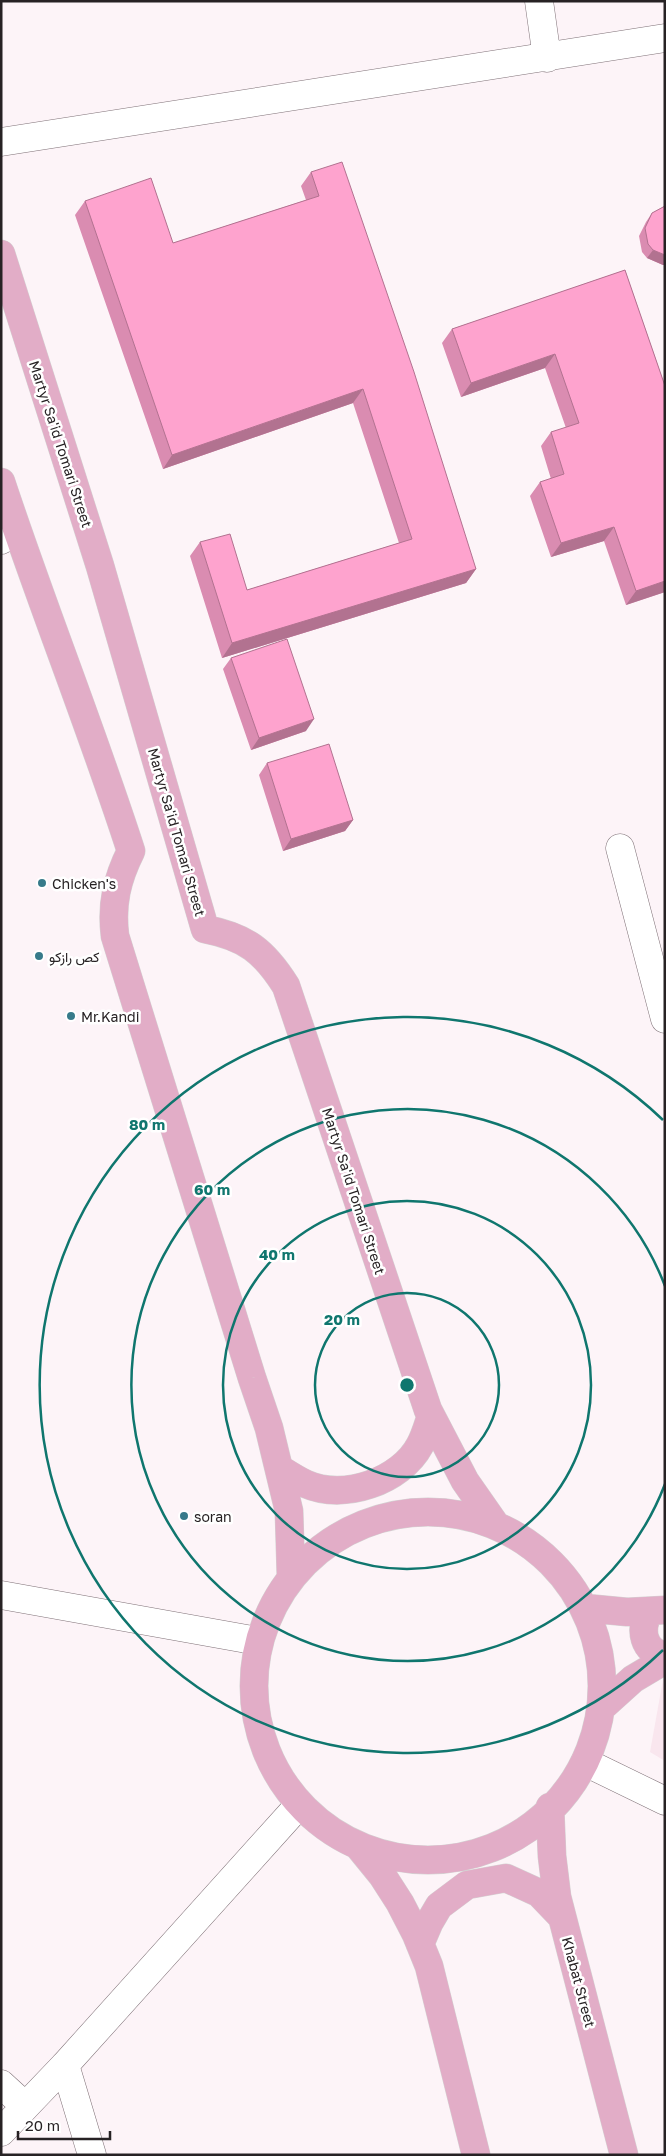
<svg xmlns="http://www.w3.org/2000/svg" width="666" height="2156" viewBox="0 0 666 2156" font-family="'Golos Text',Vazirmatn,sans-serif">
	<rect width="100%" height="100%" fill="#fdf4f8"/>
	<path fill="#f9e6ee" d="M664,1674h1v87l-15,-9z"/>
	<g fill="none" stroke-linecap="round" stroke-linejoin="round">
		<g stroke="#7f7177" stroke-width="29">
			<path id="minor" d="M539,1l8,57
				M1,142l664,-104
				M1,540l16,-9
				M620,848l45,171
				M1,1595l257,46
				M585,1762l80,39
				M65,2065l27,90
				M1,2084l24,22
				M1,2132l64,-67 234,-260"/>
		</g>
		<g stroke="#d4d3d3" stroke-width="29">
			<path id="major" d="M1,254l99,312 105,363c41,8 59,22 81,57l142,424 37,71 30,43
				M1,482c41,124 90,245 130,369 -14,28 -20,53 -16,85l137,442 17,50 20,83 2,66
				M280,1469c8,5 17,11 26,15 38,17 95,-3 114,-39 5,-9 8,-20 11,-29
				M254 1686a174 174 0 1 1 348 0a174 174 0 1 1-348 0Z
				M585,1608l42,4 38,-2
				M649,1612c-10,18 -6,39 16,44
				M602,1707l31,-28 32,-19
				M550,1807l2,49 5,41 67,258
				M360,1848l22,27 18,28 16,31 13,32 47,189
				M420,1944l9,-21 10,-17 28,-21 39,-7 33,15 23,24"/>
		</g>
		<use href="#minor" stroke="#fff" stroke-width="28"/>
		<use href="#major" stroke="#e2adc7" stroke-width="28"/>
	</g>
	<path fill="#da8cb1" d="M311,172l165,397 -10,14 -244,75 -32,-102 10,-14 47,48 152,-47 -46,-140 -190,66 -88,-254 10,-14 88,42 133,-43 -5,-14z
		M665,206v59h-2l-16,-7 -5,-6 -3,-16 7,-14 6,-9z
		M625,270l40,116v206l-39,13 -22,-64 -53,16 -21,-61 10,-14 11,-3 -10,-33 10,-14 15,-4 -21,-60 -84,29 -19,-54 10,-14z
		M231,658l75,73 -55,19 -28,-81z
		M267,763l86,57 -8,11 -62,20 -24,-76z"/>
	<path fill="#b27290" d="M653,250l12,5v10h-2l-16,-7z
		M555,354l-10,14 -84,29 10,-14z
		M363,389l-10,14 -190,66 9,-14z
		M614,527l-10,14 -53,16 10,-14z
		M476,569l-10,14 -244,75 10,-15z
		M665,581v11l-39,13 10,-14z
		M314,719l-8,12 -55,19 8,-12z
		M353,820l-8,11 -62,20 8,-12z"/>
	<path fill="#fea3ce" stroke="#b27290" d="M342,162l72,210 62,197 -244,74 -32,-101 30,-8 17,56 165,-51 -49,-150 -191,66 -87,-254 66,-23 22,65 146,-47 -8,-24z
		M665,206v49l-12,-5 -5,-6 -3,-16 7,-15z
		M625,270l40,116v195l-29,10 -22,-64 -53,16 -21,-61 24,-8 -13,-42 28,-9 -24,-69 -84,29 -19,-54z
		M287,639l27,80 -55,19 -28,-80z
		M329,744l24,76 -62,19 -24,-76z"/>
	<g fill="none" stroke="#0f766e" stroke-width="2.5">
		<circle cx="407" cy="1385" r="92"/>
		<circle cx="407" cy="1385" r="184"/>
		<path d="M665 1484A276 276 0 1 1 665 1286"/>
		<path d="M663 1650A368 368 0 1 1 663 1120"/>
	</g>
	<g fill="#377a8a" stroke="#fff" stroke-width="2">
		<circle cx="42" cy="883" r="5"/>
		<circle cx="39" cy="956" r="5"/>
		<circle cx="71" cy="1016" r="5"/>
		<circle cx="184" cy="1516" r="5"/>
	</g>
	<g text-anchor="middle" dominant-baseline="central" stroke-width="5" stroke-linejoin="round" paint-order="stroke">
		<g font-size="14" fill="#272224" stroke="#fff">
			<text transform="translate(61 444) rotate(72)">Martyr Sa'id Tomari Street</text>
			<text transform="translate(177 832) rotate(74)">Martyr Sa'id Tomari Street</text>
			<text transform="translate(354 1191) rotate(72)">Martyr Sa'id Tomari Street</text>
			<text transform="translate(579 1982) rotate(75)">Khabat Street</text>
		</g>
		<g font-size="14" fill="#272224" stroke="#fff" text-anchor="start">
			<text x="52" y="883">Chicken's</text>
			<text x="49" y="956">كص رازكو</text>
			<text x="81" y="1016">Mr.Kandi</text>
			<text x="194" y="1516">soran</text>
		</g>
	</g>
	<circle cx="407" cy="1385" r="8" fill="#0f766e" stroke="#fff" stroke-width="2.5"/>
	<g font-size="15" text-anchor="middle" font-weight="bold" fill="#0f766e" stroke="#fff" stroke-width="5" stroke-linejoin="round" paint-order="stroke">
		<text x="147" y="1130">80 m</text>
		<text x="212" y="1195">60 m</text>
		<text x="277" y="1260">40 m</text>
		<text x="342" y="1325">20 m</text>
	</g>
	<rect width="666" height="2156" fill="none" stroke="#272224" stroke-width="5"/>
	<path d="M18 2131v8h92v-8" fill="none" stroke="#272224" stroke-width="2.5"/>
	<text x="25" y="2131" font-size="15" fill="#272224" stroke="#ffffff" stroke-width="4" paint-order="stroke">20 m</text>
</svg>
